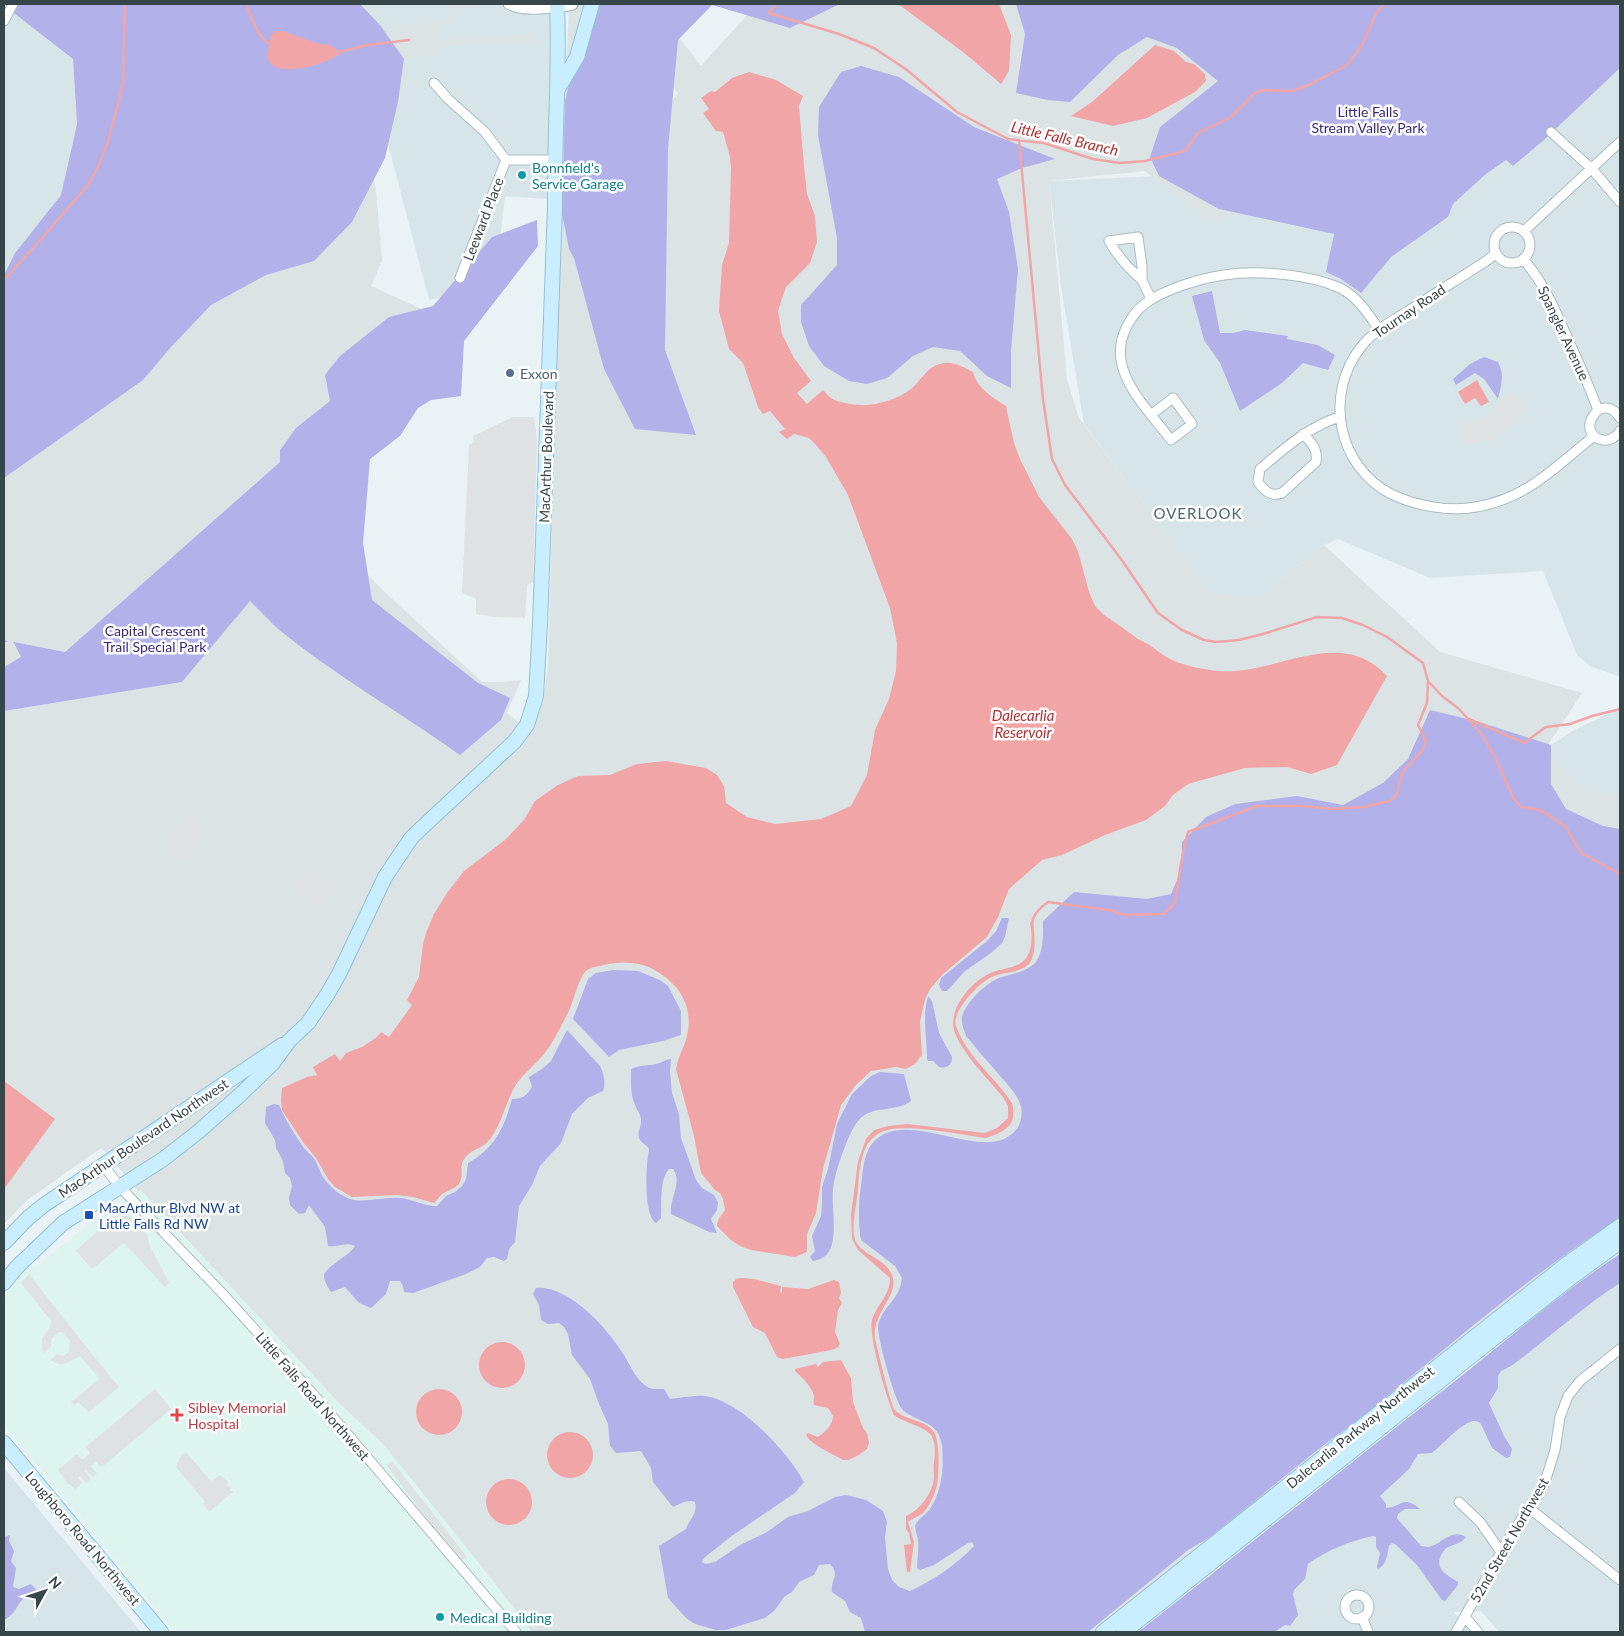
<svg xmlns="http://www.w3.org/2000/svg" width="1624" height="1636" viewBox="0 0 1624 1636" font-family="Lato,sans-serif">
	<rect width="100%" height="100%" fill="#e9f2f5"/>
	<path fill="#d7e5e9" d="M4,4h9l-3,6 63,49 4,65 -16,71 -46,58 -11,22z
		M360,4h192l-1,58 1,11 -3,126 -44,-3 -6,52 -31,44 -39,8 -41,-156 10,-42 6,-43 -24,-34z
		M1620,51v626l-30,-11 -13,-11 -34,-84 -113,7 -92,-39 -14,6 -64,51 -49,-2 -127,-170 -23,-138 -12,-105 110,-5 166,56 62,15 67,-44z
		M1620,708v121l-69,-45v-39l25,-16z
		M1620,1271v361h-121l-18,-21 -27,1 17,20h-276l181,-147 164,-152z
		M4,1468l137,164h-137z"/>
	<path fill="#dbe3e5" d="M463,4h8l-30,24 -3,11 99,-6 -1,9 -98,5v6l-91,20 29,117 6,71 -11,25 57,26 -65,77 -298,263 -61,-12v-256l318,-341 110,-24 6,5z
		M569,4h84l48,62 56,-62h358l119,64 22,135 -40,19 -35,-21 -36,-30 -96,10 18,199 12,38 132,175 49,3 64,-51 116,107 142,41 -38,58 49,45 27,-5v425l-8,4 -48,46 -372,295 -98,71h-578l-363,-412 -18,-34 -34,-38 -75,53 -22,23v-513l178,-29 132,-159 75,73 93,86h19l20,-2 -14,33 25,20 11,-32 5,-34 12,-450 43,-25 75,-99 -17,-19 -98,71z"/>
	<path fill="#ddf5ee" d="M141,1190l199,214 45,42 105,131 42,55h-357l-171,-207v-126l22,-30 10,-3 56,-44z"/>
	<path fill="#b2b1ea" d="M13,4h347l20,21 24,34 -6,43 -13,56 -33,64 -38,39 -48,14 -55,30 -40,42 -28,33 -139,98v-203l11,-22 46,-58 16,-71 -4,-65 -63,-49z
		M596,4h244l-50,24 -78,-23 -34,35 -10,109 -3,201 31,85 -61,-6 -31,-60 -30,-111 -5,-9 -7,-35 3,-113 5,-21z
		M1016,4h604v64l-75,71 -32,27 -7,-6 -20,14 -33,30 -5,13 -57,40 -30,36 -20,-14 -15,-7 8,-38 -115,-25 -60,-33 -9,-19 10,-30 58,-46 -41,-33 -30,-11 -29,18 -48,47 -22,-2 -32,-7 9,-59z
		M861,66l38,11 75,50 81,32 -33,9 -25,11 12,33 9,57 -7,82v37l-24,-12 -27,-25 -27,-4 -20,9 -26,22 -20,6 -18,-3 -25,-15 -15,-20 -8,-24v-17l36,-40v-27l-19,-103 1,-28 22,-35z
		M537,220l1,26 -74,95 -3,55 -30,4 -13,8 -18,28 -30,23 -7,84 9,57 106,83 32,15 -9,22 -41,35c-60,-43 -126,-80 -183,-127 -9,-9 -18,-18 -27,-27l-68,81 -178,29v-71l61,12 215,-190v-12l16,-22 34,-27 -5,-26 15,-19 49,-39 44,-11 59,-69z
		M1212,291l8,42h13l12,-3 43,6 -1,3 31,6 17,10 -7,15 -25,-7 -21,20 -42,28 -20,-48 -16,-23 -12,-44z
		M1484,357l14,5c7,13 3,23 0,37l-14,-20 -9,-6 -19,12 -3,-6 17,-15z
		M1430,710l46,11 75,24v39l15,25 37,17 17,3v389c-88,55 -166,124 -246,189 -21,17 -43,32 -64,49 -34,27 -68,56 -103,83l-19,11 -100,82h-223l-4,-14 -11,-6 -5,-11 -13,-9c-2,-13 9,-16 -2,-28l-11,1 -5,10 -15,7 -7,10 -8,5 -9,13 -10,8 -39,12h-10l-21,-6 -9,-6 -18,-20 -9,-52 27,-17c3,-10 12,-15 9,-27 -7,-3 -15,2 -22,5l-20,-25 -2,-14 -10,-17 -25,2 -6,-7 -2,-22 -9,-20 -9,-25 -18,-24 -4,-21 -4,-7 -5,-4 -11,1 -7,-4 -2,-15 -6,-11 3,-6c32,-3 70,39 86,64 7,10 13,27 24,34 5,4 12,3 18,3l6,10c11,-1 24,-4 35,-3 36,5 83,56 99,86l-9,11 -62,42 -28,22 -3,4 1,2 3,1 9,-2 25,-17 27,-13 21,-15 20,-6 27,-14 11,-2 20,5 17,11 4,11 -2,16 3,31 4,11 7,7 11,4c24,-11 47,-27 64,-45l-2,-4 -4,1 -34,22 -14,5 -3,-2c0,-9 2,-18 1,-27 0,-5 -3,-10 -3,-15 2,-6 11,-12 15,-17 12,-18 14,-41 12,-63 -3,-27 -27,-23 -40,-37 -7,-8 -25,-72 -24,-83 2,-14 16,-24 21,-36 2,-4 2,-8 3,-12l-7,-12 -34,-26 -1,-5c-2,-20 -1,-38 2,-57 1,-11 3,-24 9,-33 34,-44 118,26 147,-18 4,-7 5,-18 1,-26 -5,-11 -15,-20 -23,-30 -10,-11 -20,-23 -30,-35 -2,-6 -5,-12 -4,-19 4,-15 23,-33 37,-39 11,-4 28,-6 36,-15 9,-12 8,-28 8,-42l31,-29 73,7 24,-5 10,-23 1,-29 24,-25 29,-13 62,-8 46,9 40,-22 25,-24z
		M1002,918h7l-4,19 -3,6 -11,10 -26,18 -18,20h-5l-3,-6 2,-7 46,-37 9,-10z
		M614,970l24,1 22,9 8,6 13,25v24l-18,6 -44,9 -10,7 -36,-38 15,-40 8,-6z
		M928,996l4,5 7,32 13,24c0,8 -5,12 -13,10l-6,-6h-5l-1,-2c0,-22 -5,-41 1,-63z
		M567,1030l33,36c4,7 6,18 3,25l-15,7 -16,16 -11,29 -21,23 -8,19 -13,21 -4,36 -6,7 -2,10 -3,2 -10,-4 -7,1 -7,9 -14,7 -53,19 -9,-1 -1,-6 -3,-5h-10l-4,13 -15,14 -12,-5 -14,-16 -14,5c-2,-3 -7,-11 -7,-15 -2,-9 26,-21 31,-31 -9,-5 -17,2 -27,0l-3,-19 -16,-22 -4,8 -6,1 -9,-9 -1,-7 3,-12 -2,-8 -5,-5 -2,-12 -7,-13 -1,-8 -10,-17 1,-16 8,-3 5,1c5,12 17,32 25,43 3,4 8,7 11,12 3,5 5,12 8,17 6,9 19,21 31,23 14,2 31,-3 46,-2 12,1 27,9 37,8l9,-10 9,-4 7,-6 4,-7 2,-16c27,-15 36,-35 44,-64 11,0 14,-3 20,-12l-3,-10 13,-8 9,-8z
		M671,1059l-1,13 2,21 7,21 2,24 15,42 6,8 12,7 4,7 -1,8 -6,9 6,14 -8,-1 -38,-18c-2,-15 12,-32 2,-45h-4c-10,11 -7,34 -8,49l-5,5c-13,-9 -10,-59 -7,-73l-1,-3c-19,-13 -3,-16 -8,-32 -1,-3 -4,-6 -5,-10 -5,-12 -4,-23 -4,-36 9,-4 15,-3 25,-5 5,-1 9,-4 15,-5z
		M880,1072l24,2 7,27c-15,12 -39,3 -53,20 -10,12 -24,53 -25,69 -2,17 6,51 -6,64 -3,4 -10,6 -14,7l-3,-4 5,-6 -3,-15 9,-20 1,-11v-18l6,-18 9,-45 15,-30 19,-18z
		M1620,1254v29c-39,25 -72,56 -109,83 -3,2 -7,3 -10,5l-3,5v12l-9,15 15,33 8,13 -2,8 -4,1 -14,-10 -11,-24c-3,-3 -6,-4 -11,-2 -10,3 -29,24 -38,31l-14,1 -9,15 -29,27 6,8v4c16,-1 16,-13 33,0l1,1h-15l-7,5 -1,4 24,28c2,0 5,1 8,1 13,-3 22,-19 37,-10l-5,5 -15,6c-15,18 -3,25 12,34v3l-13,16 -3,-1 -25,-35 -22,-21 -3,-1 -3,3c-2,8 -2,19 -11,23l-1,-2 3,-14 -4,-6v-10l-3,-1c-23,5 -46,14 -65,28l-3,15 -11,11 -1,4 5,21 -8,11 -5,-1 -11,7h-136c106,-83 211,-168 317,-251 55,-43 107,-90 165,-127z
		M10,1535l-1,6 5,10 -3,10 5,7 -3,19 6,2 12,-5 8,9 -6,5 -5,-4c-12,9 -10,19 -24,26v-83z"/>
	<path fill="#dee2e3" d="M1510,392l19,13 -13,17 -19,17 -29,6 -6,-16 5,-6 17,-6z
		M513,417h21l3,22 -4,143 -6,3 -2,33 -27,-1 -22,-3v-15l-14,-6 7,-148 5,-3 -1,-6z
		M12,639l9,18 -17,10v-24z
		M188,814l19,12 -11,22 -12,15 -13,-8 -2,-17z
		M307,866l30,21 -15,22 -30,-21z
		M125,1212l22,22 2,10 20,39 -4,4 -41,-44 -32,26 -16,-18 41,-38 4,3z
		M29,1274l51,65 39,48 -30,25 -11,-10 -4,3 -3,-3 27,-22 1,-2 -19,-22 -15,8h-7l-8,-4 7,-6 6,2 6,-4 1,-11 -8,-9h-3l-8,7v8l-7,6 -2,-5v-10l8,-11 1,-6 -30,-38z
		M155,1389l16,20 -69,58 -6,-5 -5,4 6,8 -4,3 -7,-7 -1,2 6,7 -5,4 -6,-7 -2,2 5,5 -8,6 -4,-4 -3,-1 -10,-14 19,-16 4,5h3l6,-6 -4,-6z
		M186,1452l25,29 9,-6 8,7 -1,4h3v5h4l-25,21 -6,-8 2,-2 -29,-35 4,-10z
		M392,1461l75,96 -7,4 -74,-96z"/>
	<path fill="#f2a5a7" d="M898,4h101l12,31 -2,36 -8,13 -38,-32z
		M276,31h7l36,13 11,1 11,8c-11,10 -62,26 -72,8 -4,-7 2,-18 2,-26z
		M1155,45l19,6 12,11 8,2 11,10 1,7 -11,11 -48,26 -34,8 -42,-10 21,-14z
		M749,72l27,8 27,16 -4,10 5,60 3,28 8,22 2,26 -7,21 -24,24 -8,24 4,23 12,24 17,23 -14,12 10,11 16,-14c2,2 5,6 8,8 4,3 10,4 14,5 23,5 47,0 66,-14 10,-8 16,-22 29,-25 11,-4 23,3 33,8 4,16 20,26 33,34l8,37 6,16 19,38 33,42 6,12 11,41 6,14 9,9c12,8 23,16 34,24 3,2 7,3 10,5 8,5 14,11 22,15 14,7 32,10 48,12 58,5 121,-47 169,5l-50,89 -26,9 -24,-7 -42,1 -57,16 -15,11 -8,11 -19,14 -41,15 -43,20 -20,5 -33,29 -11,28 -11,20 -44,37 -13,15 -5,10 -5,23 2,33 -7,9 -9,5 -10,-2 -25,4 -15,14 -15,20 -18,64 -7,44 -9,21v18l-12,5 -44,-7 -11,-4 -9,-6 -14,-14 1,-6 7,-10 -2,-11 -3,-6 -5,-3 -14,-17 -7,-37 -18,-67c2,-12 8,-21 11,-33 6,-26 -4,-47 -26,-62 -18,-13 -40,-14 -61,-8 -4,1 -8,1 -11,3 -10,4 -15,33 -21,44 -8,14 -14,29 -25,42 -8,10 -18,17 -26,28 -11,17 -14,38 -26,55 -9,12 -19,10 -26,20 -6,7 -2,13 -4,21 -2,10 -13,10 -20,16 -3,3 -4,6 -7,8l-21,-6 -15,-2 -46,2 -17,-10 -7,-8 -12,-21 -13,-16 -21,-32 -1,-10 1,-12 25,-11 10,-2 -4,-8 22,-13 5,7 6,-8 16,-6 15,-10 4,-5 8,5 23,-32 -5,-5 12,-23 4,-33 3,-11 8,-19 13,-21 17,-22 41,-31 19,-20 11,-19 23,-16 20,-9 32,-1 27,-11 29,-3 40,7 11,7 7,11 2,17 21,14 28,7 46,-5 30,-13 16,-31 8,-45 14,-31 7,-28 1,-28 -7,-35 -42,-113 -22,-38 -9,-11 -8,-8 -15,-4 -7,5 -8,-7 6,-3 -15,-18 -7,3 -5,-7 -15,-44 -14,-14 -10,-38 3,-46 7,-22 2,-75 -1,-11 -7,-25 -7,-1 -13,-18 6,-4 -8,-11 10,-7 4,1 17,-14z
		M1477,380l12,22 -8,4 -6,-8 -10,6 -7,-12z
		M1033,920c1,13 5,34 -5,45 -9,8 -25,7 -36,12 -13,5 -41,35 -36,49 11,31 39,51 56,77 6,22 -7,29 -26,35 -24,-3 -80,-15 -102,-7 -7,2 -13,8 -17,14 -7,13 -8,30 -9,44 -1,14 -8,41 -2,53 8,14 30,17 36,33 8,20 -20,37 -17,63 2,9 16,68 20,72 10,11 30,9 39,22 6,9 5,42 3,53 -2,9 -7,20 -13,27 -4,4 -11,6 -16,10l6,20 -4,30h-3l-3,-27 7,-1 -2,-11 -3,-4v-13c14,-6 27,-23 28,-39 0,-5 -1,-10 0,-15 1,-8 2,-20 -3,-27 -7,-9 -27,-12 -37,-20 -7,-15 -26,-80 -22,-95 5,-16 18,-24 18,-42l-32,-28 -6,-11 -1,-24 7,-54 8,-22 8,-9 14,-4 19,-2 78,9 12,-5 11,-10v-12l-5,-9c-15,-18 -40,-43 -48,-64 -9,-23 17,-53 38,-61 10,-4 27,-4 34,-15 6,-10 5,-23 3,-34z
		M4,1081l51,38 -51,70z
		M741,1278l13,1 27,7 -1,6 2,1v-6l26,2 26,-9 5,2 2,11 -2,5 3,5 -4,7 -3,22 5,12 -2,3 -6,3 -49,9 -6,-2 -12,-24 -12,-6 -20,-40v-5l3,-3z
		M479 1365a23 23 0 1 1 46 0a23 23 0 1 1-46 0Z
		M841,1360l10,18 2,24 10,26 4,5 2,10 -2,6 -10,7 -9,4h-5c-10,-6 -32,-15 -37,-25l2,-2 10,4c7,-5 15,-12 15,-21l-5,-8 -14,-3c-1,-3 0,-6 0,-9 -2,-9 -12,-19 -19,-25v-2l21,-5 2,3 5,-5z
		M416 1412a23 23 0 1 1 46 0a23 23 0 1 1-46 0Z
		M547 1455a23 23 0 1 1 46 0a23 23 0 1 1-46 0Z
		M486 1502a23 23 0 1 1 46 0a23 23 0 1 1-46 0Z"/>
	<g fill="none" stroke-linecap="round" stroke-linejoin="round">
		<path stroke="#f2a5a7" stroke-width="2.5" d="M246,4c6,13 12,38 28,41
			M776,4l-7,9 70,21 35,14 33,22 50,42 51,27 36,4 49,16 27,4 25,-2 40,-10 13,-18 33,-16 24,-24 7,-3 30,1 17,-6 38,-20 15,-20 14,-31 8,-10
			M339,52l29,-7 41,-5
			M1019,140l24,259 9,60 13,26 56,74 37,54 24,17 22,10 12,2 23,-2 24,-6 54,-17 25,1 21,7 24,12 36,26 5,18 14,15 16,12 23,25 15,26 17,39 8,9 19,3 13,8 12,8 16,27 39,21
			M4,280l32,-35 52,-60 10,-18 10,-25 15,-58 2,-80
			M1469,719l55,24 22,-16 24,-3 22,-8 28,-7
			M1032,924c1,-10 8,-16 16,-22l67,9 1,2 12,2 36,-1 11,-11 6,-40 7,-31 69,-26h44l33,3 29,-2 27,-6 7,-7 5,-21 20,-22 4,-10 -8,-16 9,-22 1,-22"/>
		<g stroke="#abbcc1" stroke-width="11">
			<path id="minor" d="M508,4c14,8 34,5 49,3
				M4,21l9,-17
				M434,83l14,16 37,33 21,28
				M1551,132l41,37 28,33
				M506,160h48
				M1494 245a18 18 0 1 1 36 0a18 18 0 1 1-36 0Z
				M1524,231l96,-89
				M1496,253l-7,6c-24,16 -49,31 -73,47 -19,12 -41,23 -55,41 -37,47 -24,119 30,147 25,12 58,18 85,13 52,-9 79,-40 118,-71
				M1523,259c22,25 32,51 45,80 11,24 21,47 30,71
				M460,278l46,-118
				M1142,280c-14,-12 -24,-23 -33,-39l29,-4 4,29v14l9,19
				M1152,414l21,-16 19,26 -21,16c-17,-23 -46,-51 -50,-80 -4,-23 11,-50 31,-61 18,-11 50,-21 72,-24 33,-5 85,-1 116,13 18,9 28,26 39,41
				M1620,418c-19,-30 -47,17 -17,22 8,1 13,-3 17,-9
				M1303,434c9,9 15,15 13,28l-34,31c-11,4 -18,-2 -24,-11l2,-13c26,-22 47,-41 79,-52
				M104,1166l16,21 102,106 92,102 202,237
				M1459,1502l21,20 21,30
				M1529,1508l91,72
				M1345 1607a12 12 0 1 1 24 0a12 12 0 1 1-24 0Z
				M1362,1617l6,15
				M1465,1617l13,15
				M1456,1632l55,-97 33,-50 11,-35 5,-33 8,-21 12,-15 40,-32"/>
		</g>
		<g stroke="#abbcc1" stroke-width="14">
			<path id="tertiary" d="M557,7l15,-3"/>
		</g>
		<g stroke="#96c0d3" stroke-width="16">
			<path id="secondary" d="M558,89l19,-32 15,-53
				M4,1243l24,-25 16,-13 238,-160
				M4,1283l12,-15 47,-45 99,-63 36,-28 43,-38 32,-31 16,-22 19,-18 19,-28 12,-21 46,-97 14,-21 13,-19 17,-16 85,-79 13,-17 9,-29 4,-72 15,-418c-1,-68 5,-135 2,-202
				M4,1443l157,189
				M1103,1632l461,-366 56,-40
				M1124,1632l355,-282 93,-73 48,-35"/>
		</g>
		<use href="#minor" stroke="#fff" stroke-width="9"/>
		<use href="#tertiary" stroke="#fff" stroke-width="11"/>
		<use href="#secondary" stroke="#c9eeff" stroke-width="14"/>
	</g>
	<g fill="#0f9aa8" stroke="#fff" stroke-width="2">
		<circle cx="522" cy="175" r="5"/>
		<circle cx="440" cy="1617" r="5"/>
	</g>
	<circle fill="#5c6f8a" stroke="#fff" stroke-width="2" cx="510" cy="373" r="5"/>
	<rect fill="#1a4fb4" stroke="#fff" stroke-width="2" x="84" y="1210" width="10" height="10" rx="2.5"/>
	<path fill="#e0444e" stroke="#fff" stroke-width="2" d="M174.5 1407.5h5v5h5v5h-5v5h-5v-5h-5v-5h5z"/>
	<g text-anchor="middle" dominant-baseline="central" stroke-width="5" stroke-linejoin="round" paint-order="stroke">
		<g font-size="14" fill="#38287d" stroke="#fff">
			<text x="1368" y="111">Little Falls<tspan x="1368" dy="16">Stream Valley Park</tspan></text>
			<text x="155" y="630">Capital Crescent<tspan x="155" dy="16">Trail Special Park</tspan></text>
		</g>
		<g font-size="14" fill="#0d838f" stroke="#fff" text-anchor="start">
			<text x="532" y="167">Bonnfield's<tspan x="532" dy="16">Service Garage</tspan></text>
			<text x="450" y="1617">Medical Building</text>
		</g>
		<g font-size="14" fill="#374649" stroke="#fff">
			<text transform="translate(483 219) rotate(-69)">Leeward Place</text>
			<text transform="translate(1409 311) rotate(-34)">Tournay Road</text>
			<text transform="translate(1564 333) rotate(65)">Spangler Avenue</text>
			<text transform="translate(546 457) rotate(-88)">MacArthur Boulevard</text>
			<text transform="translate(143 1138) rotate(-34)">MacArthur Boulevard Northwest</text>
			<text transform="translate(313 1396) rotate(49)">Little Falls Road Northwest</text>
			<text transform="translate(1360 1427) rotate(-39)">Dalecarlia Parkway Northwest</text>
			<text transform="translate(83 1538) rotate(50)">Loughboro Road Northwest</text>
			<text transform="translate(1509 1540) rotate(-60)">52nd Street Northwest</text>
		</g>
		<g font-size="14" fill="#4e5e75" stroke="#fff" text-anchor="start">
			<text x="520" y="373">Exxon</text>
		</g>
		<g font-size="14" fill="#164399" stroke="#fff" text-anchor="start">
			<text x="99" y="1207">MacArthur Blvd NW at<tspan x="99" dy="16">Little Falls Rd NW</tspan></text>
		</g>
		<g font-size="14" fill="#be3a42" stroke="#fff" text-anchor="start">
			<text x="188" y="1407">Sibley Memorial<tspan x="188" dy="16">Hospital</tspan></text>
		</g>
		<g font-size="15" font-style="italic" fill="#b82d2f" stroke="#fff">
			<text transform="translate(1065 138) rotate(13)">Little Falls Branch</text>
			<text x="1023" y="715">Dalecarlia<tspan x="1023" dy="17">Reservoir</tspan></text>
		</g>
		<g font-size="15" letter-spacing="1" fill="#4e676c" stroke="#fff">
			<text x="1198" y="513">OVERLOOK</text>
		</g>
	</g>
	<rect width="1624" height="1636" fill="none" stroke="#374649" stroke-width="10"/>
	<g transform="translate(45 1591) rotate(50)" stroke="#ffffff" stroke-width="4" paint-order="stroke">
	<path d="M0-4L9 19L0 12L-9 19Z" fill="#374649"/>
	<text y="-8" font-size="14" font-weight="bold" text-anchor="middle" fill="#374649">N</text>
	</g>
</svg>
